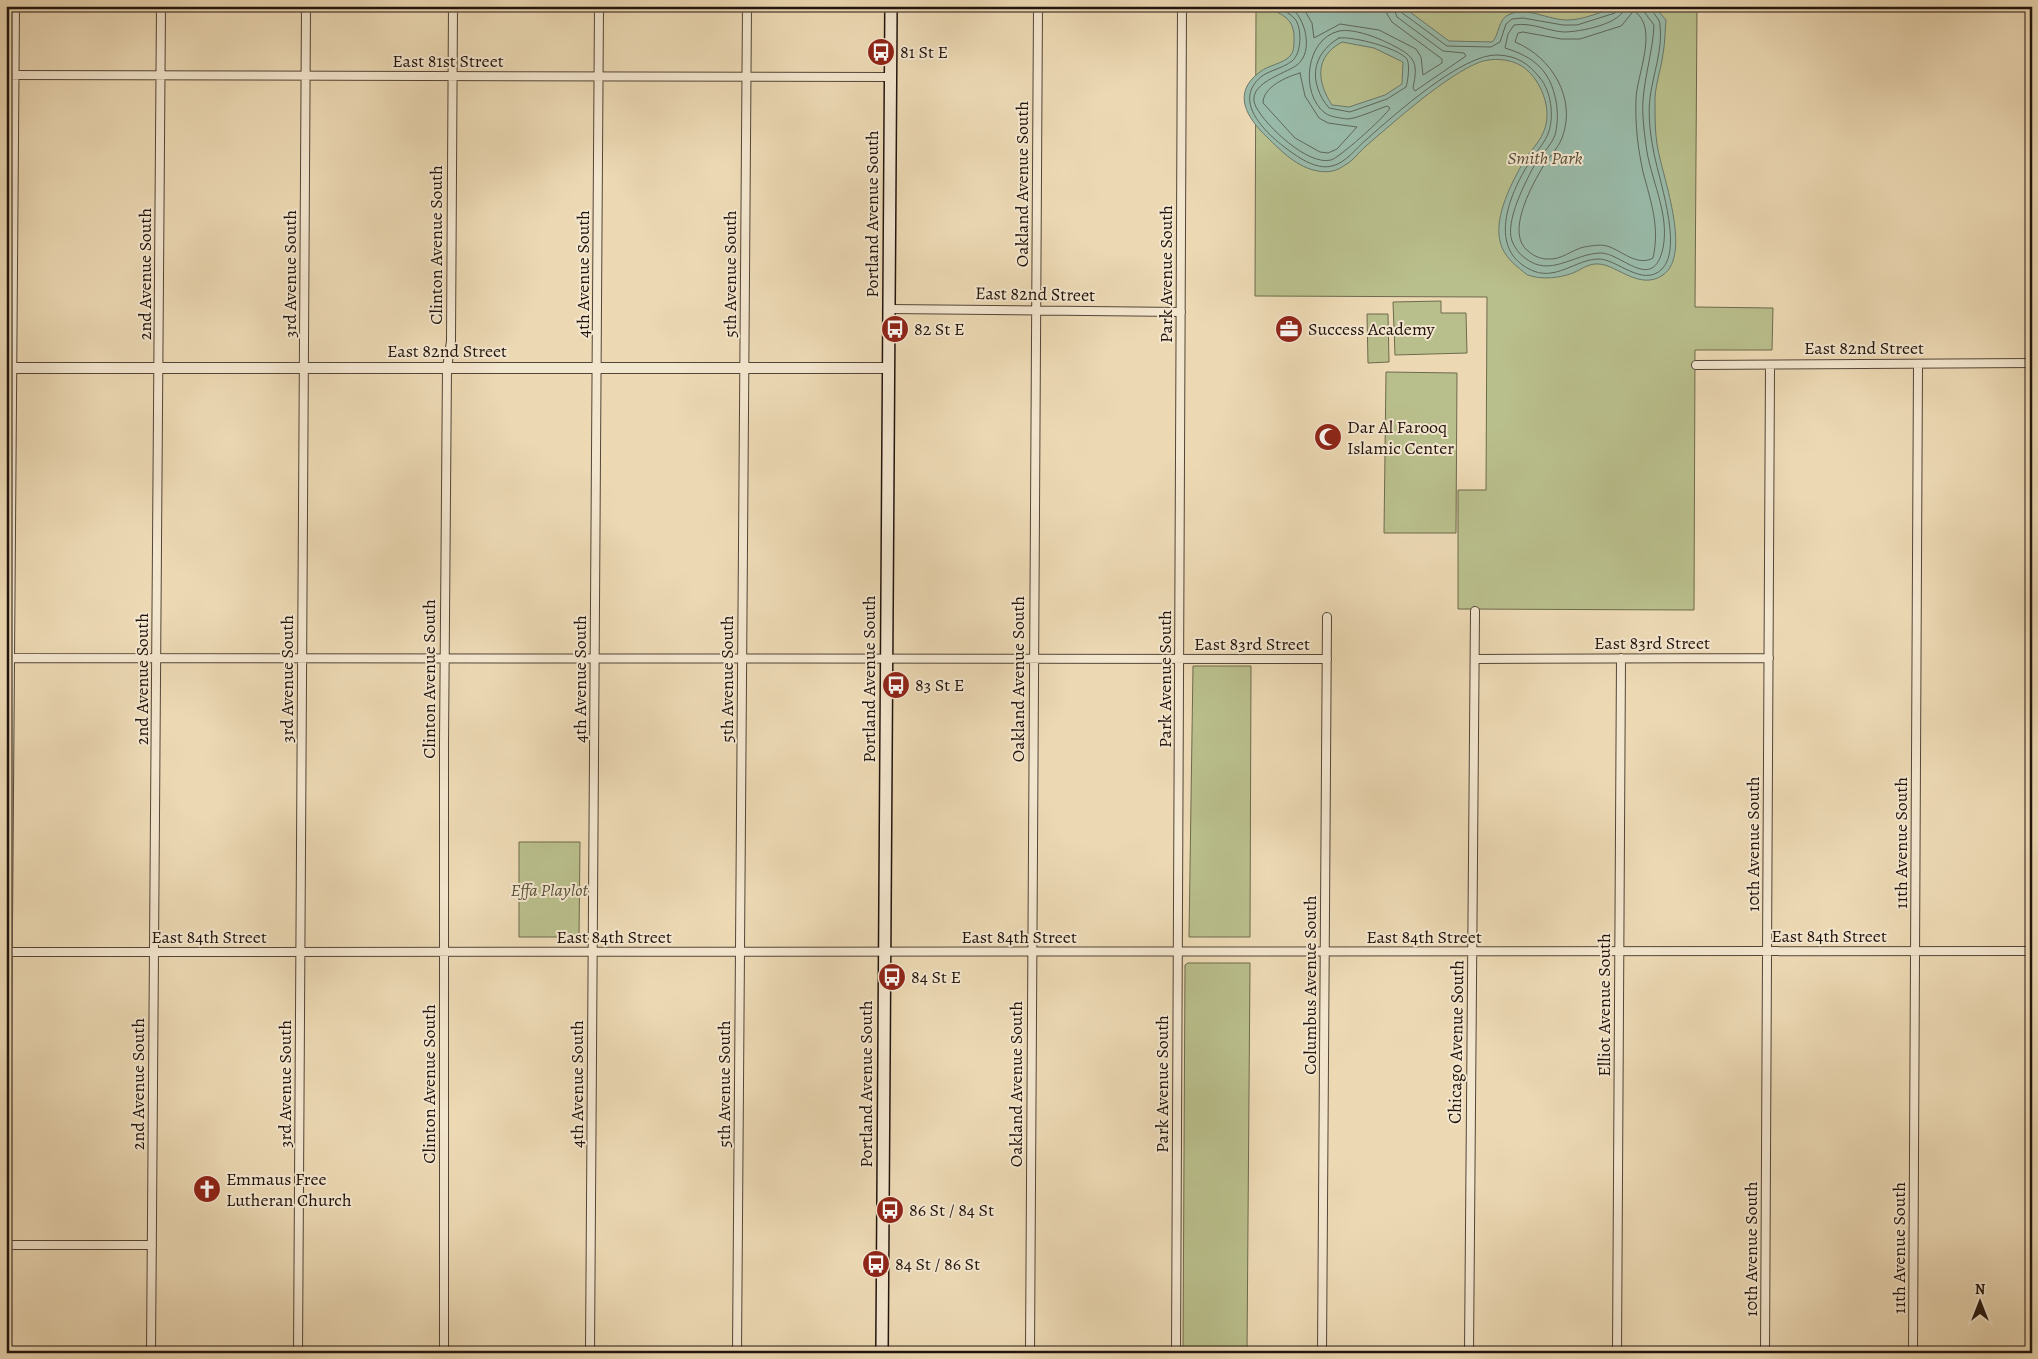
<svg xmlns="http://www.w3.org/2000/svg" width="2038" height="1359" viewBox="0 0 2038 1359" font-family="Alegreya,serif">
	<rect width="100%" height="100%" fill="#ecd9b4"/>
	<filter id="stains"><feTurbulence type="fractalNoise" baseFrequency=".004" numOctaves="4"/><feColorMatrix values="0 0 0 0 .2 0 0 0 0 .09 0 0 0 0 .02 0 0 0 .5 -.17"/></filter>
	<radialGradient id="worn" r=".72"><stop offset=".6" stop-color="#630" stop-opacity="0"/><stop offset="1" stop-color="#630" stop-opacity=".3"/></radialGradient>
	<path fill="#b9bf8c" stroke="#6e6a4c" d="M1256,6h441l-2,301 78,1 -1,42h-77l-1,260 -236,-1v-119h28l1,-193 -232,-1z
		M1441,301v12h25l1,40 -72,2 -2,-53z
		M1367,314h21l1,48 -21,1z
		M1386,372l71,1 -1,160h-72z
		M1193,666h58l-1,271h-61z
		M519,842h61l-1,95h-60z
		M1188,963h62l-3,390h-64l2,-388z"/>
	<path fill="#99baa9" stroke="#69786b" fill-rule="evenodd" d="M1263,6h139l47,35 43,1c8,-7 5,-23 18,-28 18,-7 39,6 57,6 18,0 34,-9 52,-13 10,-3 24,-1 35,-1l12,14c-1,11 -1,23 -3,34 -2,16 -9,34 -8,50 0,13 0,27 2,40 4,29 36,110 6,131 -23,16 -46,-10 -64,-11 -10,-1 -17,5 -26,9 -13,5 -32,7 -45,2 -1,0 -8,-6 -9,-7 -8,-6 -17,-16 -19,-27 -6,-25 12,-59 24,-80 6,-10 15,-18 19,-28 10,-20 0,-48 -15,-62 -12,-12 -33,-14 -48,-9 -34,13 -86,60 -114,84 -7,6 -13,15 -21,19 -8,6 -17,8 -27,6 -20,-3 -37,-20 -51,-34 -20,-19 -36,-44 -7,-65 8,-7 23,-8 30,-16 4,-4 4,-11 4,-16 1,-22 -12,-26 -31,-34zM1342,42l32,6 29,14 -1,22 -17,11 -36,12 -17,-2c-15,-23 -18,-48 10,-63z"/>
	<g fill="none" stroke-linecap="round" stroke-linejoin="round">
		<path stroke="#5e675b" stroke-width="1" d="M1276,6c6,4 14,7 19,13 7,9 7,34 -3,42 -9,7 -21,9 -30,15 -35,28 13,66 38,82 8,5 21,11 32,8 14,-3 24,-18 35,-27 26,-23 96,-86 131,-84 19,1 30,8 42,23 11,13 14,37 9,53 -3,10 -12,20 -18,29 -20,30 -45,87 -2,109 26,14 46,-10 70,-10 18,0 44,29 63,10 22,-22 -5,-94 -9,-121 -3,-15 -5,-35 -3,-50 3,-24 13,-49 10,-73 0,-7 -8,-11 -10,-19
			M1289,6c17,11 25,46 8,59 -12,9 -53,19 -41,42 10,19 52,59 75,53 8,-2 54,-43 59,-52l-3,-2c-9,3 -31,13 -40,13 -6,-1 -17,-2 -22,-6 -25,-19 -20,-74 14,-82 16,-3 42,8 55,15 22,11 24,18 19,42l2,3 51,-35 -2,-3 -21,-2 -46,-34 -4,-11
			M1302,6l10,17 2,15 26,-14 39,6 37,19 5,8 2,18 19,-12v-4l-50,-37 -5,-8 -1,-8
			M1400,6l1,6 46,34 44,1 9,-5 6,-18 6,-5 11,-1 40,7h14l38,-12 4,-7
			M1625,6c-1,18 -46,26 -61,26 -17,-1 -32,-10 -50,-7l-6,9 -3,14c29,9 45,22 51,53 2,11 2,22 -1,34 -4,11 -15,21 -21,31 -9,17 -29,55 -22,75 3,7 7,13 13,17 25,20 48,-4 75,-5 21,-1 53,41 63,-5 7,-35 -13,-69 -17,-103 -2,-15 -4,-31 -3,-45 2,-26 10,-50 11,-75l-9,-12 -1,-7
			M1634,11c26,16 2,65 2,89 -1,24 2,49 7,72 8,30 17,55 10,86 -16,9 -32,-8 -46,-12 -7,-2 -16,0 -23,1 -13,3 -22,13 -36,12 -8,0 -14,-3 -20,-8 -22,-17 2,-62 13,-81 6,-11 16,-20 21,-32 15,-39 -10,-81 -47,-96l3,-9 5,-1 38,7h19l41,-13z
			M1339,38c14,-2 59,10 68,21 3,6 1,22 -1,28l-19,12 -37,13 -21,-4c-20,-24 -19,-53 10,-70z
			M1300,73l5,23 14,22 9,5 29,4 -20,22 -9,4 -8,-1 -25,-14 -32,-35c0,-16 23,-26 37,-30z"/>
		<g stroke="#544537" stroke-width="10">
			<path id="minor" d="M6,75l884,2
				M889,309l292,3
				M1696,365l336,-2
				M6,658l1321,1
				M1475,659l294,-1
				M6,952l2026,-1
				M6,1184l9,-1178
				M6,1245h146
				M151,1353l10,-1347
				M298,1353l8,-1347
				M444,1353v-610l3,-375 4,-27 2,-335
				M590,1353l9,-1347
				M737,1353l10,-1347
				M1030,1353l8,-1347
				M1176,1353l6,-1347
				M1322,1353l5,-736
				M1469,1353l6,-742
				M1617,1353l4,-695
				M1765,1353l5,-988
				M1913,1353l5,-989"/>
		</g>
		<g stroke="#544537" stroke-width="12">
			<path id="tertiary" d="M6,368h882"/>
		</g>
		<g stroke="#22140d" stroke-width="14">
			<path id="secondary" d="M882,1353l9,-1347"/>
		</g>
		<use href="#minor" stroke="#f3e6ce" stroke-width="8"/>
		<use href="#tertiary" stroke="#f3e6ce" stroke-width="10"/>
		<use href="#secondary" stroke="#f3e6ce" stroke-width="11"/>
	</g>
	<defs>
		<g id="bus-disc" transform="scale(1.4375)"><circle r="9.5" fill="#8f2418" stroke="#f3e6ce"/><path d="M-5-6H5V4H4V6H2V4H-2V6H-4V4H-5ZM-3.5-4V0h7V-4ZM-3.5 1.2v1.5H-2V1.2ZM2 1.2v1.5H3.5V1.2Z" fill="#fff"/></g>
		<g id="office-disc" transform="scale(1.4375)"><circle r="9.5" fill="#8f2418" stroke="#f3e6ce"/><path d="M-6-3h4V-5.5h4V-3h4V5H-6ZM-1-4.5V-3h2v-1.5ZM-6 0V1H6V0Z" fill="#fff"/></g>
		<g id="mosque-disc" transform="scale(1.4375)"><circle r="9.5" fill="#8f2418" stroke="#f3e6ce"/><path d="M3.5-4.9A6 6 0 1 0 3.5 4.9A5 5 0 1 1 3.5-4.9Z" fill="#fff"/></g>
		<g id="church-disc" transform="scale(1.4375)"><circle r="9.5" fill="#8f2418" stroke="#f3e6ce"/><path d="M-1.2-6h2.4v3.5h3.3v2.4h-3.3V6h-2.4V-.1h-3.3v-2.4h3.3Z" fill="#fff"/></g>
	</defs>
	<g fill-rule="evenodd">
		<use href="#bus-disc" x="881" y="52"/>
		<use href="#bus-disc" x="895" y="329"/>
		<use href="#office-disc" x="1289" y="329"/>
		<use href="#mosque-disc" x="1328" y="437"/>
		<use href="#bus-disc" x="896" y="685"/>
		<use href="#bus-disc" x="892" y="977"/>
		<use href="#church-disc" x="207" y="1189"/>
		<use href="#bus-disc" x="890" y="1210"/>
		<use href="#bus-disc" x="876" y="1264"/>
	</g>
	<g text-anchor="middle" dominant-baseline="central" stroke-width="4" stroke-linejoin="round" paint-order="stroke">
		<g font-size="18" fill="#22140d" stroke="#f3e6ce" text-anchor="start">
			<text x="900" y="52">81 St E</text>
			<text x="914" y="329">82 St E</text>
			<text x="1308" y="329">Success Academy</text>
			<text x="1347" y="427">Dar Al Farooq<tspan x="1347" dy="21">Islamic Center</tspan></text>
			<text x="915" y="685">83 St E</text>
			<text x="911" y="977">84 St E</text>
			<text x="226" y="1179">Emmaus Free<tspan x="226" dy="21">Lutheran Church</tspan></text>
			<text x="909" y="1210">86 St / 84 St</text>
			<text x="895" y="1264">84 St / 86 St</text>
		</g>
		<g font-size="18" fill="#22140d" stroke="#f3e6ce">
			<text x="448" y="61">East 81st Street</text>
			<text transform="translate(1022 184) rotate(-90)">Oakland Avenue South</text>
			<text transform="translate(872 214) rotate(-90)">Portland Avenue South</text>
			<text transform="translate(436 245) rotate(-90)">Clinton Avenue South</text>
			<text transform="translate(145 274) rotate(-90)">2nd Avenue South</text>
			<text transform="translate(290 274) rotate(-90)">3rd Avenue South</text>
			<text transform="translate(583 274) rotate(-90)">4th Avenue South</text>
			<text transform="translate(730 274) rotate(-90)">5th Avenue South</text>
			<text transform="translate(1166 274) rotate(-90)">Park Avenue South</text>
			<text transform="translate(1035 294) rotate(1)">East 82nd Street</text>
			<text x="1864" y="348">East 82nd Street</text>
			<text x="447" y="351">East 82nd Street</text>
			<text x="1652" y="643">East 83rd Street</text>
			<text x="1252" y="644">East 83rd Street</text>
			<text transform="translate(142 679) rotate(-90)">2nd Avenue South</text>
			<text transform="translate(287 679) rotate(-90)">3rd Avenue South</text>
			<text transform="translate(429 679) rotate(-90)">Clinton Avenue South</text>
			<text transform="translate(580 679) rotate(-90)">4th Avenue South</text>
			<text transform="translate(727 679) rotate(-90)">5th Avenue South</text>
			<text transform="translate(869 679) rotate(-90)">Portland Avenue South</text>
			<text transform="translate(1018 679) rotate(-90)">Oakland Avenue South</text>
			<text transform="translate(1165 679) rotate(-90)">Park Avenue South</text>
			<text transform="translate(1901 843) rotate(-90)">11th Avenue South</text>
			<text transform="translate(1753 844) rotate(-90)">10th Avenue South</text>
			<text x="1829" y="936">East 84th Street</text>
			<text x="209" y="937">East 84th Street</text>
			<text x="614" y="937">East 84th Street</text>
			<text x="1019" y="937">East 84th Street</text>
			<text x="1424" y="937">East 84th Street</text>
			<text transform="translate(1310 985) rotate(-90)">Columbus Avenue South</text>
			<text transform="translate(1604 1005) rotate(-90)">Elliot Avenue South</text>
			<text transform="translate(1456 1042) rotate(-89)">Chicago Avenue South</text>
			<text transform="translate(138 1084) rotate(-90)">2nd Avenue South</text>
			<text transform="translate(285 1084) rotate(-90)">3rd Avenue South</text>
			<text transform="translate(429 1084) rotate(-90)">Clinton Avenue South</text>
			<text transform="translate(577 1084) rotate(-90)">4th Avenue South</text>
			<text transform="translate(724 1084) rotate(-90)">5th Avenue South</text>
			<text transform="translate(866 1084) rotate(-90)">Portland Avenue South</text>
			<text transform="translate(1016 1084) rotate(-90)">Oakland Avenue South</text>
			<text transform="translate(1162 1084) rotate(-90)">Park Avenue South</text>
			<text transform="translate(1899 1248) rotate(-90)">11th Avenue South</text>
			<text transform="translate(1751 1249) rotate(-90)">10th Avenue South</text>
		</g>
		<g font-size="18" font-style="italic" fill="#575039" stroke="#f3e6ce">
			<text x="1545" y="158">Smith Park</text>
			<text x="549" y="890">Effa Playlot</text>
		</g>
	</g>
	<rect width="2038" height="1359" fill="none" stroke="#ecd9b4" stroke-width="25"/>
	<rect x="8" y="8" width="2023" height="1344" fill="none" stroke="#22140d" stroke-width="2.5"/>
	<rect x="12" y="12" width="2013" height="1334" fill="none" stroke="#22140d"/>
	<g transform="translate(1980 1302)" stroke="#f3e6ce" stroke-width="4" paint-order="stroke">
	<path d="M0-4L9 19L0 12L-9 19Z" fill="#22140d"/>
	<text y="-8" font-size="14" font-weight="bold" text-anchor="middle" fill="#22140d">N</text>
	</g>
	<rect width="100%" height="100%" filter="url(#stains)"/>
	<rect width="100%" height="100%" fill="url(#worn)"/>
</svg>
